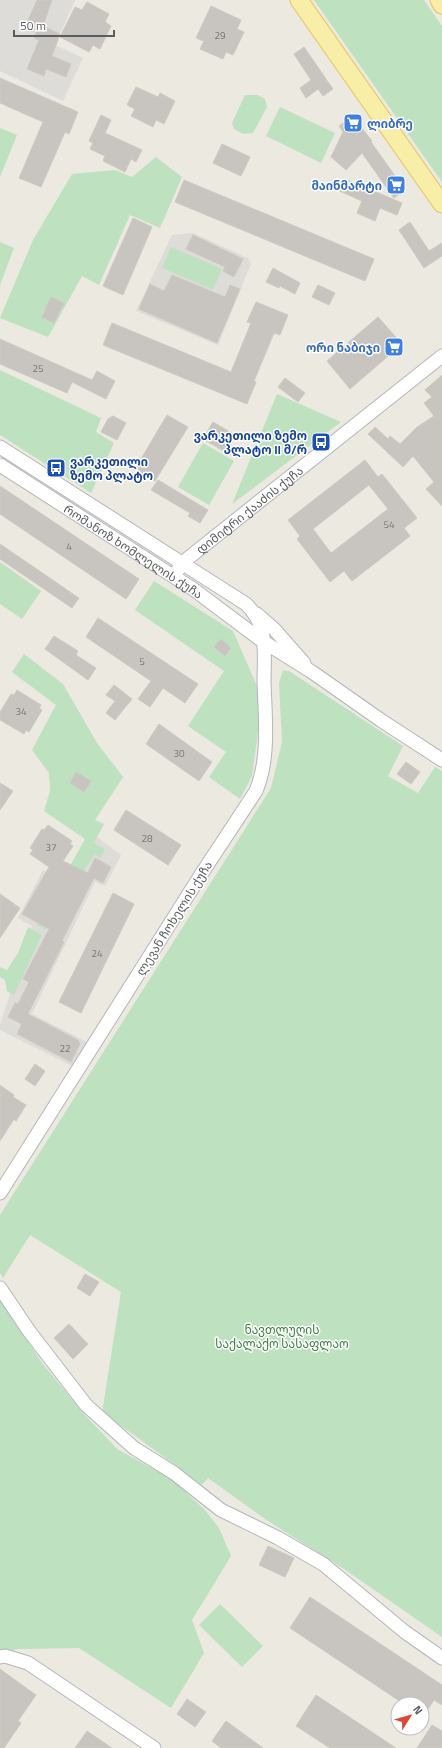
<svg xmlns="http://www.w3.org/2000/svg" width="442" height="1748" viewBox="0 0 442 1748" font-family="'Titillium Web','Noto Sans Georgian',sans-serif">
	<rect width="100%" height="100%" fill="#ebe9e0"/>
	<path fill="#dedcd8" d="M0,0h75l-20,45 28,13 -20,43 -63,-30z
		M193,233l55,25 3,6 -33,81 -82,-34 36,-76z
		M93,834l28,21 -16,31 -10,-4 -63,132 55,28 -15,24 -72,-36v-5l32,-99 -14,-8 25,-48 22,12z"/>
	<path fill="#bee1bf" d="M314,0h110l18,26v156z
		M245,95h13l7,4 2,8 -14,26 -10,1 -9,-5 -2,-6z
		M280,107l55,26 -14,30 -55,-27z
		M0,128l17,7 -17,42z
		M156,157l26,20 -22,51 -30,-13 -31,70 -17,-9 -34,61 -48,-19 33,-78 39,-66 43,-4 17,7z
		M0,242l14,6 -14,37z
		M171,247l51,22 -9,21 -51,-22z
		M0,370l101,48 -5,14 18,11 -23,50 -91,-58z
		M277,394l64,28 -109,82z
		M203,443l31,18 -25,44 -31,-18z
		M0,562l41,29 -19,28 -22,-15z
		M154,581l79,50 26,60 1,27 -8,58 -12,23 -31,-22 17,-25 -38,-26 36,-55 -89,-61z
		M24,654l39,30 34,59 26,34 -28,43 9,4 -10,19 11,6 -5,9 -5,-4 -50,76 -8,-5 48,-86 -41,-28 6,-20 -1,-18 -17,-23 24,-45 -44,-33z
		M283,670l6,1 114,75 -15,30 30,17 17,-26 7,4v866l-98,-68 -79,-50 -57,-41 -6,7 -68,-50 -32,-22 19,-121 -91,-57 -27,43 -3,-5v-58l271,-427 11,-46 -3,-59z
		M28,927l14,8 -28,60 -7,-4 -2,-11 -5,-3v-10l7,3 11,-17z
		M0,1299l42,64 42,51 33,35 53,29 34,31 15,19 12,28 -39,64 12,33 -33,55 -92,-60 -61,1 -18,5z
		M220,1604l43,42 -21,21 -43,-42z"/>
	<path fill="#c8c5c0" stroke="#cfcabf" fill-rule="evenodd" d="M37,0h15l-9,26 17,8 -8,22 19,8 -5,13 -20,-8 -2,7 -17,-7 12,-29 -5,-2 3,-8 -11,-5z
		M87,2l22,12 -4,8 6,4 -11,23 -7,-4 -4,7 -29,-15 15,-30 7,3z
		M211,6l30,14 -4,9 7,3 -11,23 -7,-3 -3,7 -23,-10 4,-8 -8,-3z
		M304,47l29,42 -10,7 -5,-7 -12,9 -6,-10 11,-8 -17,-26z
		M0,78l78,34 -9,22 -4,-2 -24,55 -22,-9 24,-56 -43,-19z
		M136,87l22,10 2,-4 15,8 -11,23 -8,-4 -3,7 -22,-11 4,-7 -8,-4z
		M101,115l10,5 -6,13 37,17 -6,12 -5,-3 -6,13 -22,-11 2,-5 -15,-7 3,-6 -4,-2z
		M352,116l20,25 -1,1 34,48 -11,8 -32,-45 -16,17 -15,-13 12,-25 -4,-6z
		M222,144l28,13 -9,19 -28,-13z
		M345,179l57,24 -5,12 -17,-7 -5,13 -18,-8 5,-12 -27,-12z
		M184,180l190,79 -9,22 -190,-79z
		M133,218l19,9 -29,68 -20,-9z
		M410,222l19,29 13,-8v13l-18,12 -25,-38z
		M193,235l50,24 -9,18 -11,-6 2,-4 -39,-18z
		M273,268l27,15 -5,11 -15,-8 -1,2 -13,-6z
		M172,275l53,22 5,-12 10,4 -23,54 -78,-34 11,-25 14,7z
		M318,285l17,8 -6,12 -17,-8z
		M51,297l13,6 -10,20 -12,-6z
		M256,302l32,13 -8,20 -6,-2 -20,48 2,1 -9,22 -144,-59 9,-22 119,49 20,-49 -4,-1z
		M378,317l24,27 -52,45 -23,-28z
		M0,339l92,41 5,-9 18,10 -9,18 -34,-17 -5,11 -67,-29z
		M442,375v131l-16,-17 8,-7 -21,-26 -10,11 -35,-33 7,-7 13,12 2,-3 10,8 17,-17 17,-11 -10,-13 8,-6 -7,-7z
		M285,378l20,15 -7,9 -20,-15z
		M167,415l21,12 -33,54 -20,-12z
		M113,416l13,7 -9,17 -16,-8 7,-13z
		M213,422l22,13 -8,18 -24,-14z
		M365,460l13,17 4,-3 35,44 -13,10 6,8 -58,45 -8,-10 -14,11 -33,-43 3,-3 -12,-16zM369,485l19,24 -57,44 -18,-24z
		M158,480l50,30 -8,13 -12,-7 2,-3 -39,-23z
		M0,486l139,93 -13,20 -126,-85z
		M0,544l79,54 -7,10 -72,-49z
		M98,618l100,66 -13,19 -22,-15 -13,19 -12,-8 13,-18 -65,-44z
		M54,636l24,15 -2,4 20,13 -8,12 -43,-31z
		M221,639l10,9 -6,8 -11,-9z
		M114,685l18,14 -17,21 -9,-7 9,-12 -9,-6z
		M17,690l24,15 -2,3 3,2 -13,22 -3,-2 -2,4 -24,-14v-8l11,-18 3,1z
		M159,724l53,38 -13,19 -53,-37z
		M406,762l14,10 -9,12 -14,-10z
		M76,772l15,9 -7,11 -14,-9z
		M0,783l13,8 -13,19z
		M126,810l55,35 -13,20 -54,-35z
		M48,825l24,16 -2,3 3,2 -10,15 25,12 7,-15 16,9 -8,16 -9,-5 -32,63 2,1 -36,72 50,26 2,4 -9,18 -54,-28 5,-10 -14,-7 7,-14 3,1 11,-22 -6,-3 26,-50 -27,-15 27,-47 -19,-13 3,-4 -3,-2 12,-19 2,1z
		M113,893l21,11 -53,109 -22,-11z
		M0,894l20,14 -20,30z
		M35,1064l10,7 -10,15 -10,-7z
		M0,1085l14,10 -1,2 13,8 -10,16 -2,-2 -14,22z
		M85,1274l14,8 -9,14 -13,-8z
		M69,1324l19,20 -15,15 -19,-21z
		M268,1546l26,12 -9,19 -26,-12z
		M310,1597l132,88v20l-8,-5 -12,18v-14h-18l-114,-76z
		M0,1669l36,26 -18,26 3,2 -17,25h-4z
		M316,1695l80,53h-66l-34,-22z
		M187,1699l19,13 -11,15 -18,-13z
		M226,1721l37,27h-42l-9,-7z
		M432,1725l10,6v17h-25z
		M87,1731l25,17h-37z"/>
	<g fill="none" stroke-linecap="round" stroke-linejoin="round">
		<g stroke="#b3b6ba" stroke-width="15">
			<g id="minor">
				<path d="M0,447l246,157c8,8 14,17 16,28 4,16 2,33 2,49 1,36 6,76 -8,110l-54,82 -202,320"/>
				<path id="s1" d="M0,465l193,124 71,53 48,30 70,49 60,39"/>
				<path id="s2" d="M178,570l4,-7 260,-207"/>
				<path d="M257,614l17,15 30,34"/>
				<path d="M0,1288l29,43 57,74 48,43 40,25 47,37 57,28 45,26 82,68 37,26"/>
				<path d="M0,1657l5,-1 23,7 126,85"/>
			</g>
		</g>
		<g stroke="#e5c45f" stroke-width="19">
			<path id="major" d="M299,0l143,204
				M439,0l3,5"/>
		</g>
		<use href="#minor" stroke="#fff" stroke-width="13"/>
		<use href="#major" stroke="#f8eea8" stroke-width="17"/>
	</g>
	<defs>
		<g id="supermarket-square" transform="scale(1)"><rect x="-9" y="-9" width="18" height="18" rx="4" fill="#3f7fe0" stroke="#fff"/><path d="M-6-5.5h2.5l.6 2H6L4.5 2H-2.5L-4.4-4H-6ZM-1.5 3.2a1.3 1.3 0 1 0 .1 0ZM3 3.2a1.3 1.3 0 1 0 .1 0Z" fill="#fff"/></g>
		<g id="bus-square" transform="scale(1)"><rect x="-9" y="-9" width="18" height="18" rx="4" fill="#1a4fb4" stroke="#fff"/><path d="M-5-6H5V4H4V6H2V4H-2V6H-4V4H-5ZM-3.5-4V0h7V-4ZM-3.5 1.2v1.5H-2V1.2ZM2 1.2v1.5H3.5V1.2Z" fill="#fff"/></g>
	</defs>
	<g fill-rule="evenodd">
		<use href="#supermarket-square" x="353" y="123"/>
		<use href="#supermarket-square" x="396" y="185"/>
		<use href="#supermarket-square" x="394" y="347"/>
		<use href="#bus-square" x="321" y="442"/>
		<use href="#bus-square" x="56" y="468"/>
	</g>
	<g text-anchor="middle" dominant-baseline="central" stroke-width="3" stroke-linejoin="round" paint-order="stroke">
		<g font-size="10" fill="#757678">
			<text x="220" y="35">29</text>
			<text x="38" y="368">25</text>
			<text x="389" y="524">54</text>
			<text x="69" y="546">4</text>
			<text x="142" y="661">5</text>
			<text x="21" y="711">34</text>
			<text x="179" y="753">30</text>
			<text x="147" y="838">28</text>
			<text x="51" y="847">37</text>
			<text x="97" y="953">24</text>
			<text x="65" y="1048">22</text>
		</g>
		<g font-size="12" font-weight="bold" fill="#366cbe" stroke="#fff" text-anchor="end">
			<text x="367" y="123" text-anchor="start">ლიბრე</text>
			<text x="382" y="185">მაინმარტი</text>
			<text x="380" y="347">ორი ნაბიჯი</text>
		</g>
		<g font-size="12" font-weight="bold" fill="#164399" stroke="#fff" text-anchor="end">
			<text x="307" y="435">ვარკეთილი ზემო<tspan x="307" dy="14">პლატო II მ/რ</tspan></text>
			<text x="70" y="461" text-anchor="start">ვარკეთილი<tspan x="70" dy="14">ზემო პლატო</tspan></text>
		</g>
		<g font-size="12" fill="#595c60" stroke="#fff">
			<text stroke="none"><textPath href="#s2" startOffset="94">დიმიტრი ქააძის ქუჩა</textPath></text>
			<text stroke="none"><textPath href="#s1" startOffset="159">რომანოზ ხომლელის ქუჩა</textPath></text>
			<text transform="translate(174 918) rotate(-58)">ლევან ჩოხელის ქუჩა</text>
		</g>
		<g font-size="12" fill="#3a7e40" stroke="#fff">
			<text x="282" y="1329">ნავთლუღის<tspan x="282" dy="14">საქალაქო სასაფლაო</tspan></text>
		</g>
	</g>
	<g transform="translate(410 1716) rotate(53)"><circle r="19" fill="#ffffff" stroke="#bdbebf"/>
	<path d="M0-3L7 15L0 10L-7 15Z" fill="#da4937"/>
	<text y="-6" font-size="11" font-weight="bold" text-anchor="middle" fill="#595c60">N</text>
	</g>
	<path d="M14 30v6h100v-6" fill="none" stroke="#595c60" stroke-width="2"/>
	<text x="20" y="30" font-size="12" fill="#595c60" stroke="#ffffff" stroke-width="3" paint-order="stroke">50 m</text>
</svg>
